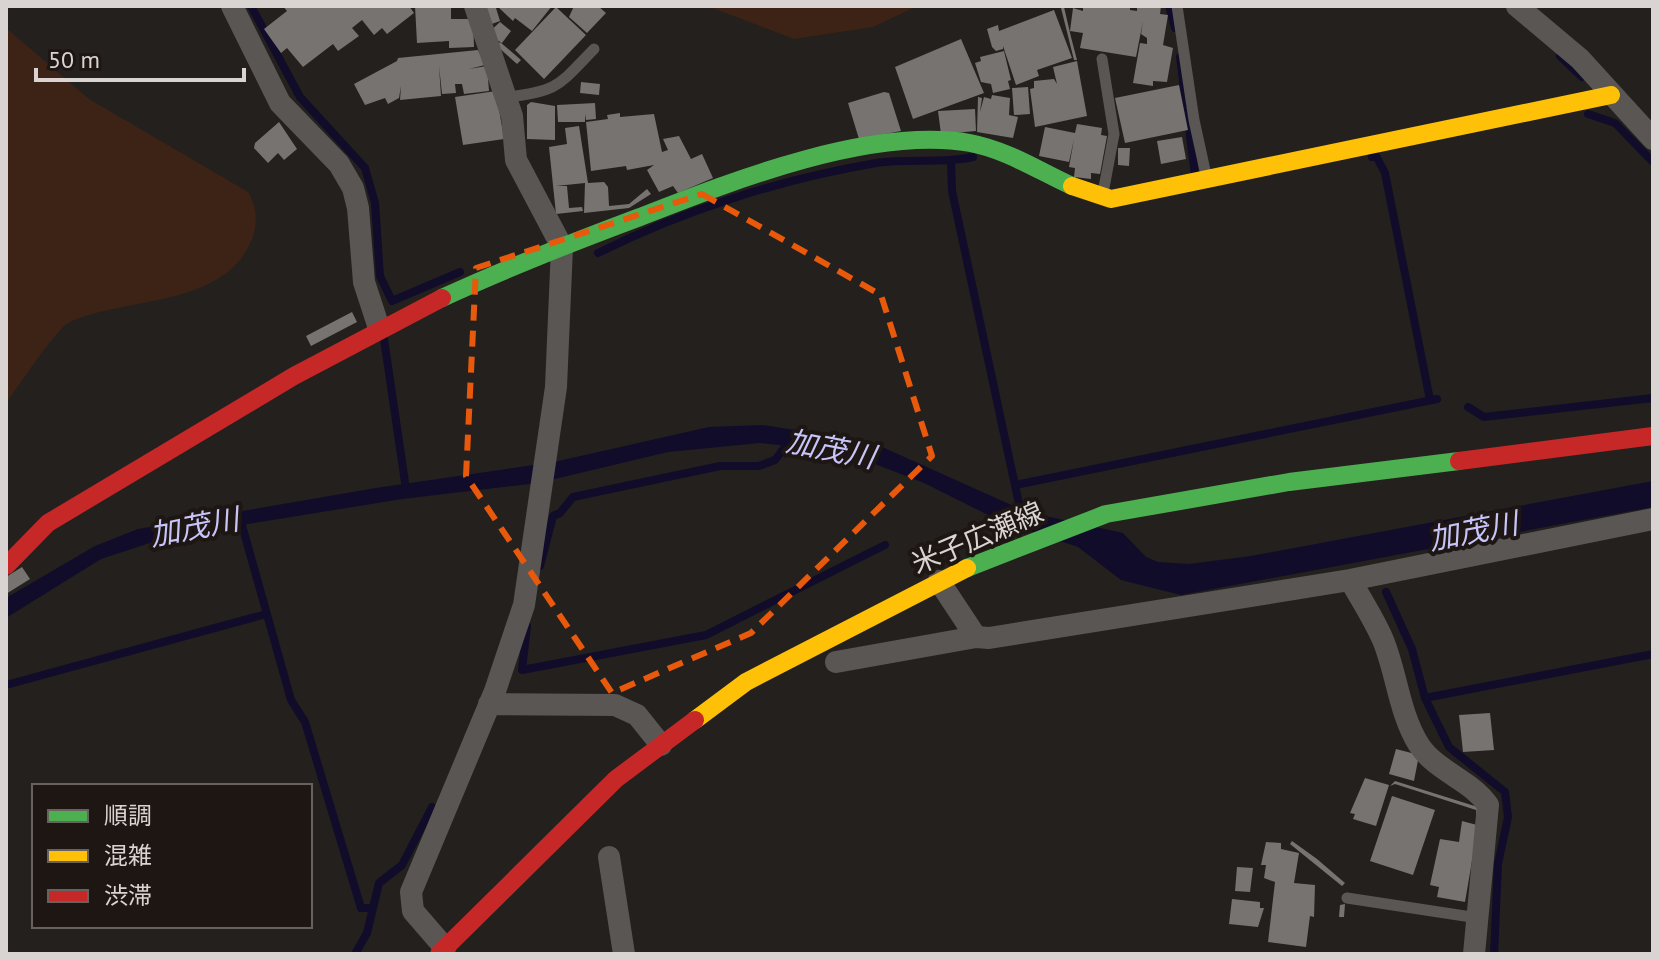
<svg xmlns="http://www.w3.org/2000/svg" width="1659" height="960" viewBox="0 0 1659 960" font-family="'PT Sans','Noto Sans JP',sans-serif">
	<rect width="100%" height="100%" fill="#24201e"/>
	<path fill="#3d2315" d="M707,6h210l-44,21 -79,12z
		M6,28l83,71 159,93c9,15 10,31 4,47 -27,69 -125,57 -182,83 -13,5 -53,67 -64,81z"/>
	<path fill="#110c29" d="M763,425l108,17 156,70 96,21 23,24 12,5 31,2 62,-8 402,-75v26l-472,88 -60,-15 -43,-33 -76,-25 -78,-39 -62,-24 -54,-11 -48,-5 -92,9 -130,31 -136,16 -234,38 -67,22 -95,59v-20l89,-52 43,-17 238,-41 178,-26 155,-35z"/>
	<g fill="none" stroke-linecap="round" stroke-linejoin="round">
		<path stroke="#110c29" stroke-width="8" d="M251,6l49,91 65,71 10,35 5,73 12,25 68,-29
			M1169,6l6,22
			M1560,56l22,21
			M1180,57l15,118
			M1588,114l27,9 38,39
			M1372,157l4,-1 9,17 45,227
			M951,162l1,29 70,327
			M598,253c86,-43 184,-74 278,-90 33,-5 65,1 97,-6
			M384,339l22,150
			M1468,407l16,10 169,-19
			M1015,485l422,-86
			M240,518l51,182 14,22 56,186h12l-6,25 -12,21
			M540,566l13,-50 7,-3 13,-16 147,-31h39l16,-6 17,-22
			M1386,592l26,57 13,49 24,49 56,45 3,25 -10,47 -4,90
			M527,626l-5,44 184,-35 179,-90
			M6,685l260,-71
			M1425,698l228,-44
			M373,908l6,-25 23,-18 30,-58"/>
	</g>
	<path fill="#767371" d="M283,6h126l5,7 -27,21 -5,-6 -8,7 -12,-15 -10,8 7,8 -21,15 -5,-7 -30,23 -16,-19 -6,5 -17,-24 23,-18z
		M415,6h36v13h22l1,28 -25,1v-7l-32,2z
		M480,6l16,2 4,13 -14,5z
		M497,6h55l-20,25 -17,-13 -2,3z
		M574,6h24l8,7 -19,20 -18,-16z
		M1083,6h47v4l7,1v-5h24l-1,8 8,1 -5,30 10,3 -6,34 -14,-1v5l-20,-3 7,-40 7,1v-6l-6,-4 2,-13 -7,36 -56,-9 3,-15 -13,-2 3,-23 10,3z
		M556,7l30,28 -42,44 -29,-29z
		M1064,7l7,30 6,23h-3l-13,-52z
		M1054,10l18,48 -35,12 2,6 -23,9 -13,-39v3l-7,2 -4,-4 -5,-18 11,-4 1,6z
		M500,22l11,9 -9,12 -15,-9z
		M961,39l23,54 -71,26 -18,-52z
		M500,42l21,18 -4,4 -20,-18z
		M478,50l7,15 -16,4 18,-3 2,25 -25,3 -2,-10h-7l1,9 -14,1 -3,-28 2,30 -41,4 1,-14 -2,12 -11,6 -3,-6 -20,7 -11,-21 43,-23 1,-3z
		M1004,51l7,29 -3,1 2,8 -17,4 -2,-9 -10,-2 -6,-19 6,-2 -1,-4z
		M1077,61l10,55 -52,11 -5,-38 4,-1v-7l20,-2 3,5 -4,-17z
		M581,82l19,2 -1,11 -19,-2z
		M1179,85l9,45 -63,13 -10,-45z
		M1028,87l2,27 -16,1 -2,-27z
		M496,91l8,48 -41,6 -8,-48z
		M884,92l5,1 12,38 -42,8 -11,-36z
		M992,95l18,3 -1,17 9,2 -5,21 -36,-6 1,-35 4,1 -2,14 4,-15 7,2z
		M531,102l24,4v34l-28,-1v-34z
		M595,103l1,16 -10,1 -1,-6v8h-27l-1,-17z
		M975,109l1,22 -35,3 -3,-23z
		M620,113v4l34,-3 8,38 6,-2 -5,-11 16,-3 12,23 11,-5 11,24 -35,15 -5,-7 -14,6 -12,-22 7,-5 -27,5 -1,-4 -35,5 -5,-49 22,-3 -1,-4z
		M279,122l18,27 -13,11 -6,-7 -10,10 -14,-15 1,-5z
		M1077,124l25,4 -1,7 6,1 -7,38 -9,-1v6l-17,-2 1,-9 -6,-1 5,-28 -5,23 -30,-6 6,-29 30,6z
		M579,126l9,57 16,-1 4,5 1,19 20,-2 18,-15 4,5 -22,14 -45,5 1,-30 -29,3h11l2,22 13,-1 1,4 -27,3 -7,-67 18,-3 -2,-16z
		M1182,137l4,22 -25,5 -4,-23z
		M1118,148h12l-1,18 -11,-1z
		M352,312l5,10 -46,24 -5,-10z
		M22,567l8,12 -24,15v-17z
		M1490,713l4,37 -31,2 -4,-37z
		M1396,749l23,6 -5,26 -25,-7z
		M1365,778l24,7 -13,41 -23,-7 2,-5 -5,-1z
		M1395,781l86,27 -16,94 -28,-5 2,-10 -9,-2 10,-46 19,3 3,-21 15,4 -1,-15 -81,-26 -5,2z
		M1392,796l43,14 -22,65 -43,-14z
		M1292,841l25,18 28,24 -3,3 -52,-42z
		M1266,842l15,1v6l18,4 -5,30 21,2 -1,32 -4,-1 -4,31 -38,-5 7,-60 -11,-4 2,-13h-5z
		M1237,867l16,1 -3,24 -15,-1z
		M1232,899l28,3v6h4l-6,19 -29,-3z
		M1345,904l-1,13h-5l1,-12z"/>
	<g fill="none" stroke-linecap="round" stroke-linejoin="round">
		<path stroke="#595654" stroke-width="11" d="M1177,6l17,114 12,55
			M1102,59l12,75 -11,59
			M507,97c51,-5 52,-12 87,-48
			M1347,898l131,20"/>
		<path stroke="#595654" stroke-width="22" d="M232,6l48,97 59,61 14,24 5,20 6,74 15,46
			M1517,6l63,53 73,80
			M1350,580c11,19 24,39 33,60 14,34 16,73 36,105 18,27 52,35 69,60l-14,149
			M939,581l37,56 13,1 361,-58 303,-61
			M836,662l140,-25
			M489,704l126,1 22,10 24,30
			M609,857l15,97
			M445,948l-32,-37 -2,-19 84,-201 29,-86 32,-218 6,-140 -46,-87 -4,-44 -37,-110"/>
		<path stroke="#4caf50" stroke-width="18" d="M442,298c65,-30 131,-56 198,-81 92,-36 231,-91 330,-74 37,7 69,28 102,43
			M967,568l139,-54 183,-32 170,-21"/>
		<path stroke="#ffc107" stroke-width="18" d="M1072,186l39,13 500,-104
			M695,720l51,-38 221,-114"/>
		<path stroke="#c62828" stroke-width="18" d="M1459,461l194,-25
			M6,566l42,-43 246,-147 148,-78
			M439,954l177,-175 79,-59"/>
	</g>
	<path fill="none" stroke="#e8590c" stroke-width="6" stroke-dasharray="16 10" stroke-linejoin="round" d="M702,194l179,101 51,161 -181,177 -139,60 -146,-217 10,-208z"/>
	<g text-anchor="middle" dominant-baseline="central" stroke-width="8" stroke-linejoin="round" paint-order="stroke">
		<g font-size="28" fill="#d9d3d1" stroke="#1d1612">
			<text transform="translate(977 537) rotate(-23)">米子広瀬線</text>
		</g>
		<g font-size="30" font-style="italic" fill="#c6c4f9" stroke="#1d1612">
			<text transform="translate(831 448) rotate(11)">加茂川</text>
			<text transform="translate(194 526) rotate(-11)">加茂川</text>
			<text transform="translate(1473 530) rotate(-11)">加茂川</text>
		</g>
	</g>
	<rect width="1659" height="960" fill="none" stroke="#d9d3d1" stroke-width="16"/>
	<rect x="32" y="784" width="280" height="144" fill="#1d1612" stroke="#68625e" stroke-width="2"/>
	<rect x="48" y="810" width="40" height="12" fill="#4caf50" stroke="#68625e" stroke-width="2"/>
	<text x="104" y="824" font-size="24" fill="#d9d3d1">順調</text>
	<rect x="48" y="850" width="40" height="12" fill="#ffc107" stroke="#68625e" stroke-width="2"/>
	<text x="104" y="864" font-size="24" fill="#d9d3d1">混雑</text>
	<rect x="48" y="890" width="40" height="12" fill="#c62828" stroke="#68625e" stroke-width="2"/>
	<text x="104" y="904" font-size="24" fill="#d9d3d1">渋滞</text>
	<path d="M36 68v12h208v-12" fill="none" stroke="#d9d3d1" stroke-width="4"/>
	<text x="48" y="68" font-size="24" fill="#d9d3d1" stroke="#1d1612" stroke-width="6" paint-order="stroke">50 m</text>
</svg>
